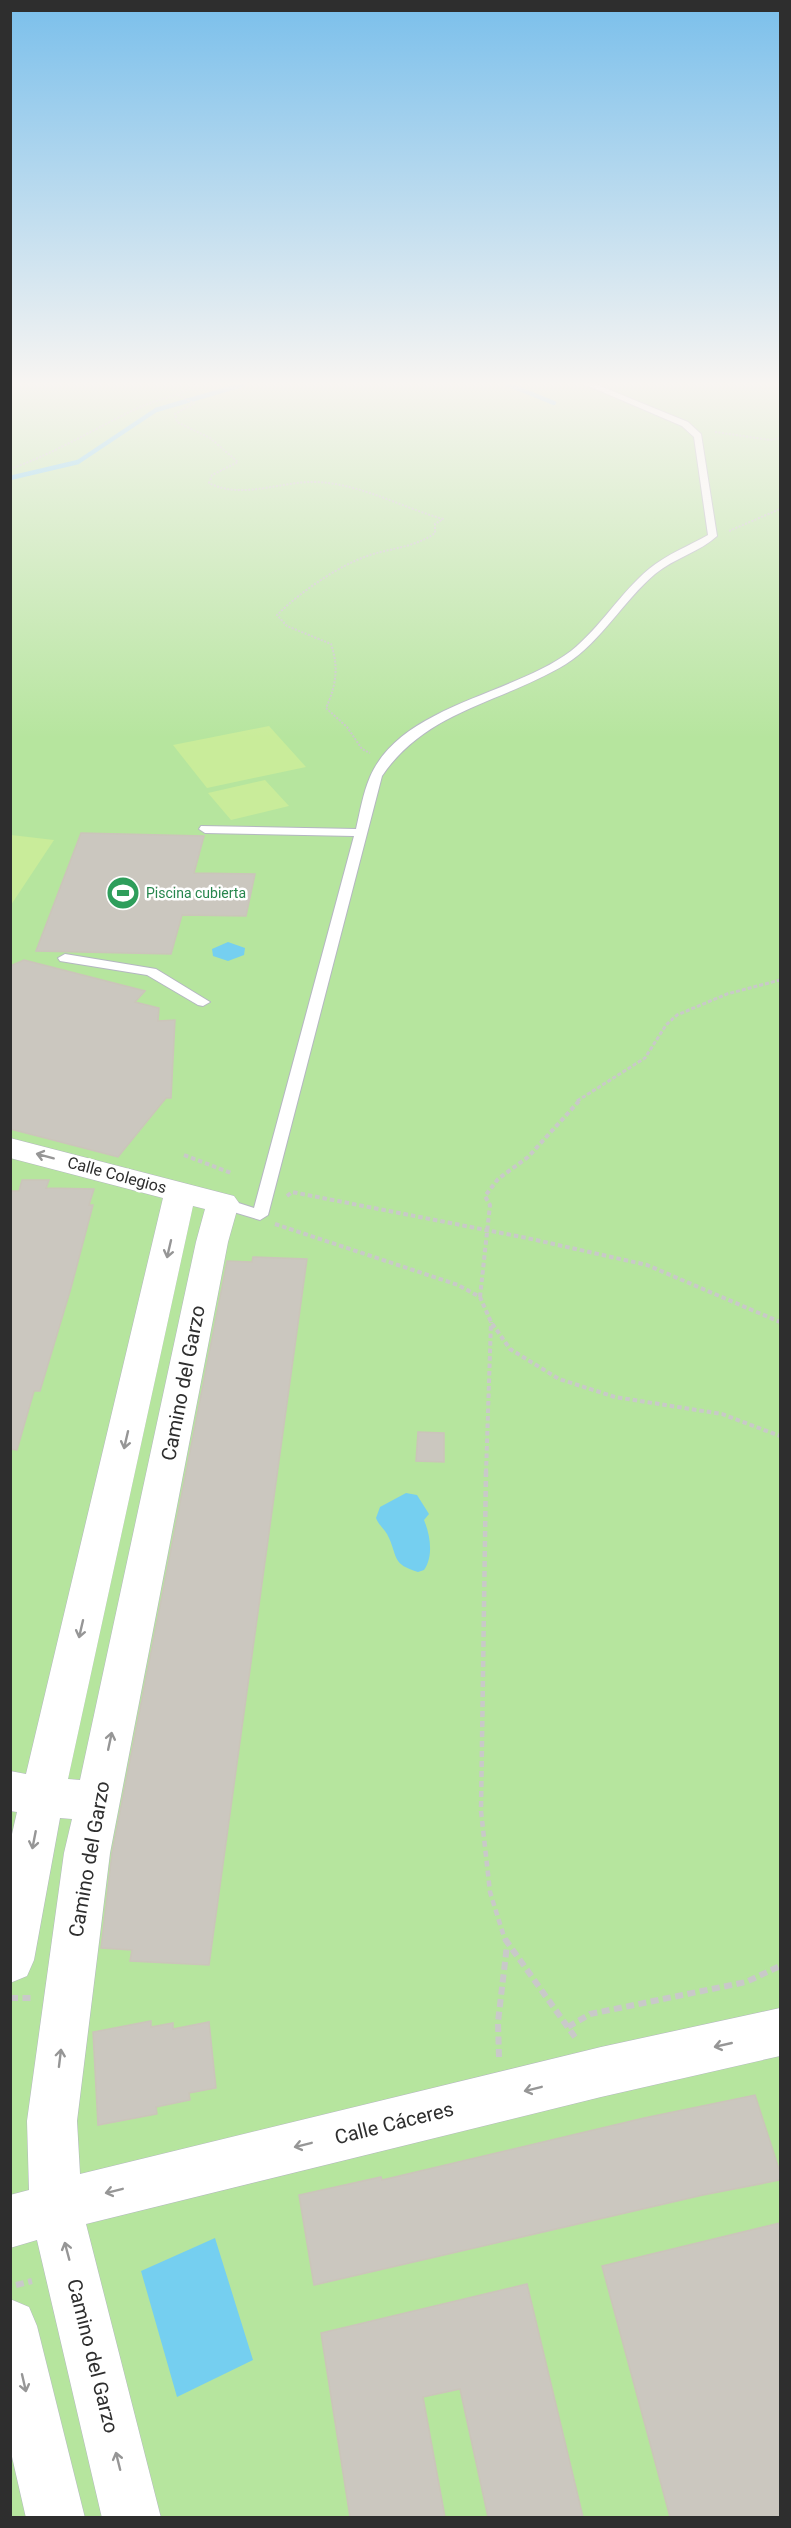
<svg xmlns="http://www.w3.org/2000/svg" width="791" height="2528" viewBox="0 0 791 2528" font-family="Roboto,sans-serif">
	<rect width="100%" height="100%" fill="#efe9e1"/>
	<path fill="#b6e59e" d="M11,384h769v2133l-769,1z"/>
	<path fill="#c9ec9a" d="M269,726l37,41 -99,21 -34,-43z
		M265,780l24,26 -58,14 -23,-27z
		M11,835l43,5 -43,65 -1,-70z"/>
	<path fill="#75cff0" d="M228,942l17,6 -1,7 -16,6 -15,-5 -1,-7z
		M406,1493l11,2 12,19 -5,6c6,14 10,36 0,50l-6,2c-26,-8 -20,-14 -29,-34 -3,-8 -10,-12 -13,-20l4,-11z
		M215,2238l38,122 -76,37 -36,-126z"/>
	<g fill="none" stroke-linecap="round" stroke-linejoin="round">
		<path stroke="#75cff0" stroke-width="4.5" d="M507,384l47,19
			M10,478l68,-16 78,-52 89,-26"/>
	</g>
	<path fill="#cbc7bf" stroke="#cbc5ba" stroke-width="1.5" d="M81,833l123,3 -10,37 61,1 -9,42 -64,-1 -11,39 -135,-3z
		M24,960l121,31 -10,11 24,6 -1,13 17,-1 -4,78h-5l-48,59 -108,-28v-163z
		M22,1180h27l-3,8 48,1 -5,16h4l-22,83 -31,103h-6l-17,59 -7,-1v-258h9z
		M253,1257l54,2 -98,706 -79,-4 2,-11 -31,-2 11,-95 115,-592 25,1z
		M418,1432l26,1v29l-28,-1z
		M151,2021v6l22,-4v6l36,-7 7,66 -27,5 1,7 -34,7 1,7 -59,11 -5,-93z
		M755,2095l25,77v8l-77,15 -389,90 -15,-90 82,-18 1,3 262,-62z
		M780,2223v294h-110l-68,-251z
		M527,2284l56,233h-95l-28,-128 -37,8 22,120h-95l-29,-184z"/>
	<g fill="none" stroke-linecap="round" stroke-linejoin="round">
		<g stroke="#b4b7c1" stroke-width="2">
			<path id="service" d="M584,384h11l93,38 13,12 16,102c-17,16 -43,22 -62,38 -32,27 -53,67 -89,90 -64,39 -140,46 -184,112l-114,439 -8,5 -43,-13 -2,-4 2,-4 6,-1 31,10 100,-372 -149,-3 -6,-4 2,-3 155,3c4,-17 7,-36 14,-52 31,-72 143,-82 201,-126 30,-24 49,-58 78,-82 18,-15 40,-23 59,-34l-14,-98 -12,-11z
				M65,954l91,15 54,33 -7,4 -5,-1 -51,-30 -87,-14 -2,-3z"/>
		</g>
		<g stroke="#b4b7c1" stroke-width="1">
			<path id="minor" d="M10,1138l224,58 5,7 -11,39 -118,611 -33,268 3,53 521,-127 179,-39v48l-179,41 -515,127 75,294h-59l-65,-278 -27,8v-53l19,-5 -2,-69 37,-268 8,-34 -12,-1 -26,142 -7,16 -17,7v-140l7,-31 -7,-1v-40l16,3 137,-576 -153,-40zM193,1206l12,3 -9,33 -116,538 -12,-1z
				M10,2299l19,8 8,19 48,192h-59l-16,-70z"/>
		</g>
		<path stroke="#c9c9c9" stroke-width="2" stroke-dasharray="2 1.5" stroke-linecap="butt" d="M178,395l16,8 -19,11 2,8 33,16 28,24 -26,13 -3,8c31,16 68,0 100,-1 47,-1 91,25 134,37l-8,5v9c-19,14 -43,15 -65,22 -31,10 -71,38 -93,60l10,11 44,18c8,23 5,42 -5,64l21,19 15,22 8,4
			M715,432l55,8 10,-2
			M10,469c46,-16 87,-42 130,-62 19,-8 39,-11 56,-23
			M729,531l51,-22"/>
		<path stroke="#c9c9c9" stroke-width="3" stroke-dasharray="4 2" stroke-linecap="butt" d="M577,1101l68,-43 21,-33 11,-10 50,-21 53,-14"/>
		<path stroke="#c9c9c9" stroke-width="4" stroke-dasharray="4.5 3" stroke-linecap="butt" d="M184,1155l47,18
			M287,1196l5,-4 235,46 120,27 133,57
			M275,1224l183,61 22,12 11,25 19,27 49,30 56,18 107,17 58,22
			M480,1297l10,-92 -5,-9 13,-17 30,-22 52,-57
			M486,1473l5,-151"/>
		<path stroke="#c9c9c9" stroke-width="4.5" stroke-dasharray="6 4" stroke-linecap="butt" d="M486,1471l-5,340 9,81 15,48"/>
		<path stroke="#c9c9c9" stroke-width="6" stroke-dasharray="8 4.5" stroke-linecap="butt" d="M505,1939l72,101
			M10,1998h21
			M568,2027l22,-13 156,-32 34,-16
			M499,2057l-1,-35 9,-77
			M16,2285l16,-4"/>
		<use href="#service" fill="#fff" fill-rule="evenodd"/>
		<use href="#minor" fill="#fff" fill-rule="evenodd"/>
	</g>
	<defs><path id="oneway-shaft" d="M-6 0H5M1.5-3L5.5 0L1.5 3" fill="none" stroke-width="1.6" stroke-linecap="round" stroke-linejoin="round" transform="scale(1.5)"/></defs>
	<g stroke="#969696">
		<use href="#oneway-shaft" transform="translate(45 1156) rotate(-165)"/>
		<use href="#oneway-shaft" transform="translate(169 1249) rotate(103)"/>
		<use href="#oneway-shaft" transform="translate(126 1440) rotate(103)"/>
		<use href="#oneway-shaft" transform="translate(81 1629) rotate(103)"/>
		<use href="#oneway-shaft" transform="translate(110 1741) rotate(-78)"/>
		<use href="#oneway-shaft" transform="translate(34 1840) rotate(101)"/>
		<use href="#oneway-shaft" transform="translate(723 2045) rotate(167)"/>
		<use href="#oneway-shaft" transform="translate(60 2058) rotate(-83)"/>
		<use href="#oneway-shaft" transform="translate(533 2089) rotate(166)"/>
		<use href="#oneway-shaft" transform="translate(303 2145) rotate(166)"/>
		<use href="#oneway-shaft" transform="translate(114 2191) rotate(166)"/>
		<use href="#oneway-shaft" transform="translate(67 2251) rotate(-105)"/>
		<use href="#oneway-shaft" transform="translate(24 2383) rotate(77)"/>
		<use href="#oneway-shaft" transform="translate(118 2461) rotate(-104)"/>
	</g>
	<linearGradient id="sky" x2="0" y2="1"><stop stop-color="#7abfeb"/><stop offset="0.52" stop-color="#f8f5f2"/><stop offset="1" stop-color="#f8f5f2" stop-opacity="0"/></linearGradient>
	<rect width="791" height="738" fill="url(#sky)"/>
	<defs>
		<g id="stadium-disc" transform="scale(1.725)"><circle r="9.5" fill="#2e9e5b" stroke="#fff"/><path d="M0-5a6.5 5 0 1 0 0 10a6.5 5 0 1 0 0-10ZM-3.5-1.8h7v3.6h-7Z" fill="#fff"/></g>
	</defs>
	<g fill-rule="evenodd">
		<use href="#stadium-disc" x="123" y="893"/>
	</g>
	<g text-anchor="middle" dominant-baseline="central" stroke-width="5" stroke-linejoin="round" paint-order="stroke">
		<g font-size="14" fill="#27864d" stroke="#fff" text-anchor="start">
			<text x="146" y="893">Piscina cubierta</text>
		</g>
		<g font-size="16" fill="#2e2e2e" stroke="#fff">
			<text transform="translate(117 1175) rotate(15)">Calle Colegios</text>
		</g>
		<g font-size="20" fill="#2e2e2e" stroke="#fff">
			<text transform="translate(183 1383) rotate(-79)">Camino del Garzo</text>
			<text transform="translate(89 1859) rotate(-80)">Camino del Garzo</text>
			<text transform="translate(394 2123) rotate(-14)">Calle Cáceres</text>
			<text transform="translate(93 2356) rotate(76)">Camino del Garzo</text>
		</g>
	</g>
	<rect width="791" height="2528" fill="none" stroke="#2e2e2e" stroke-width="24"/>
</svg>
